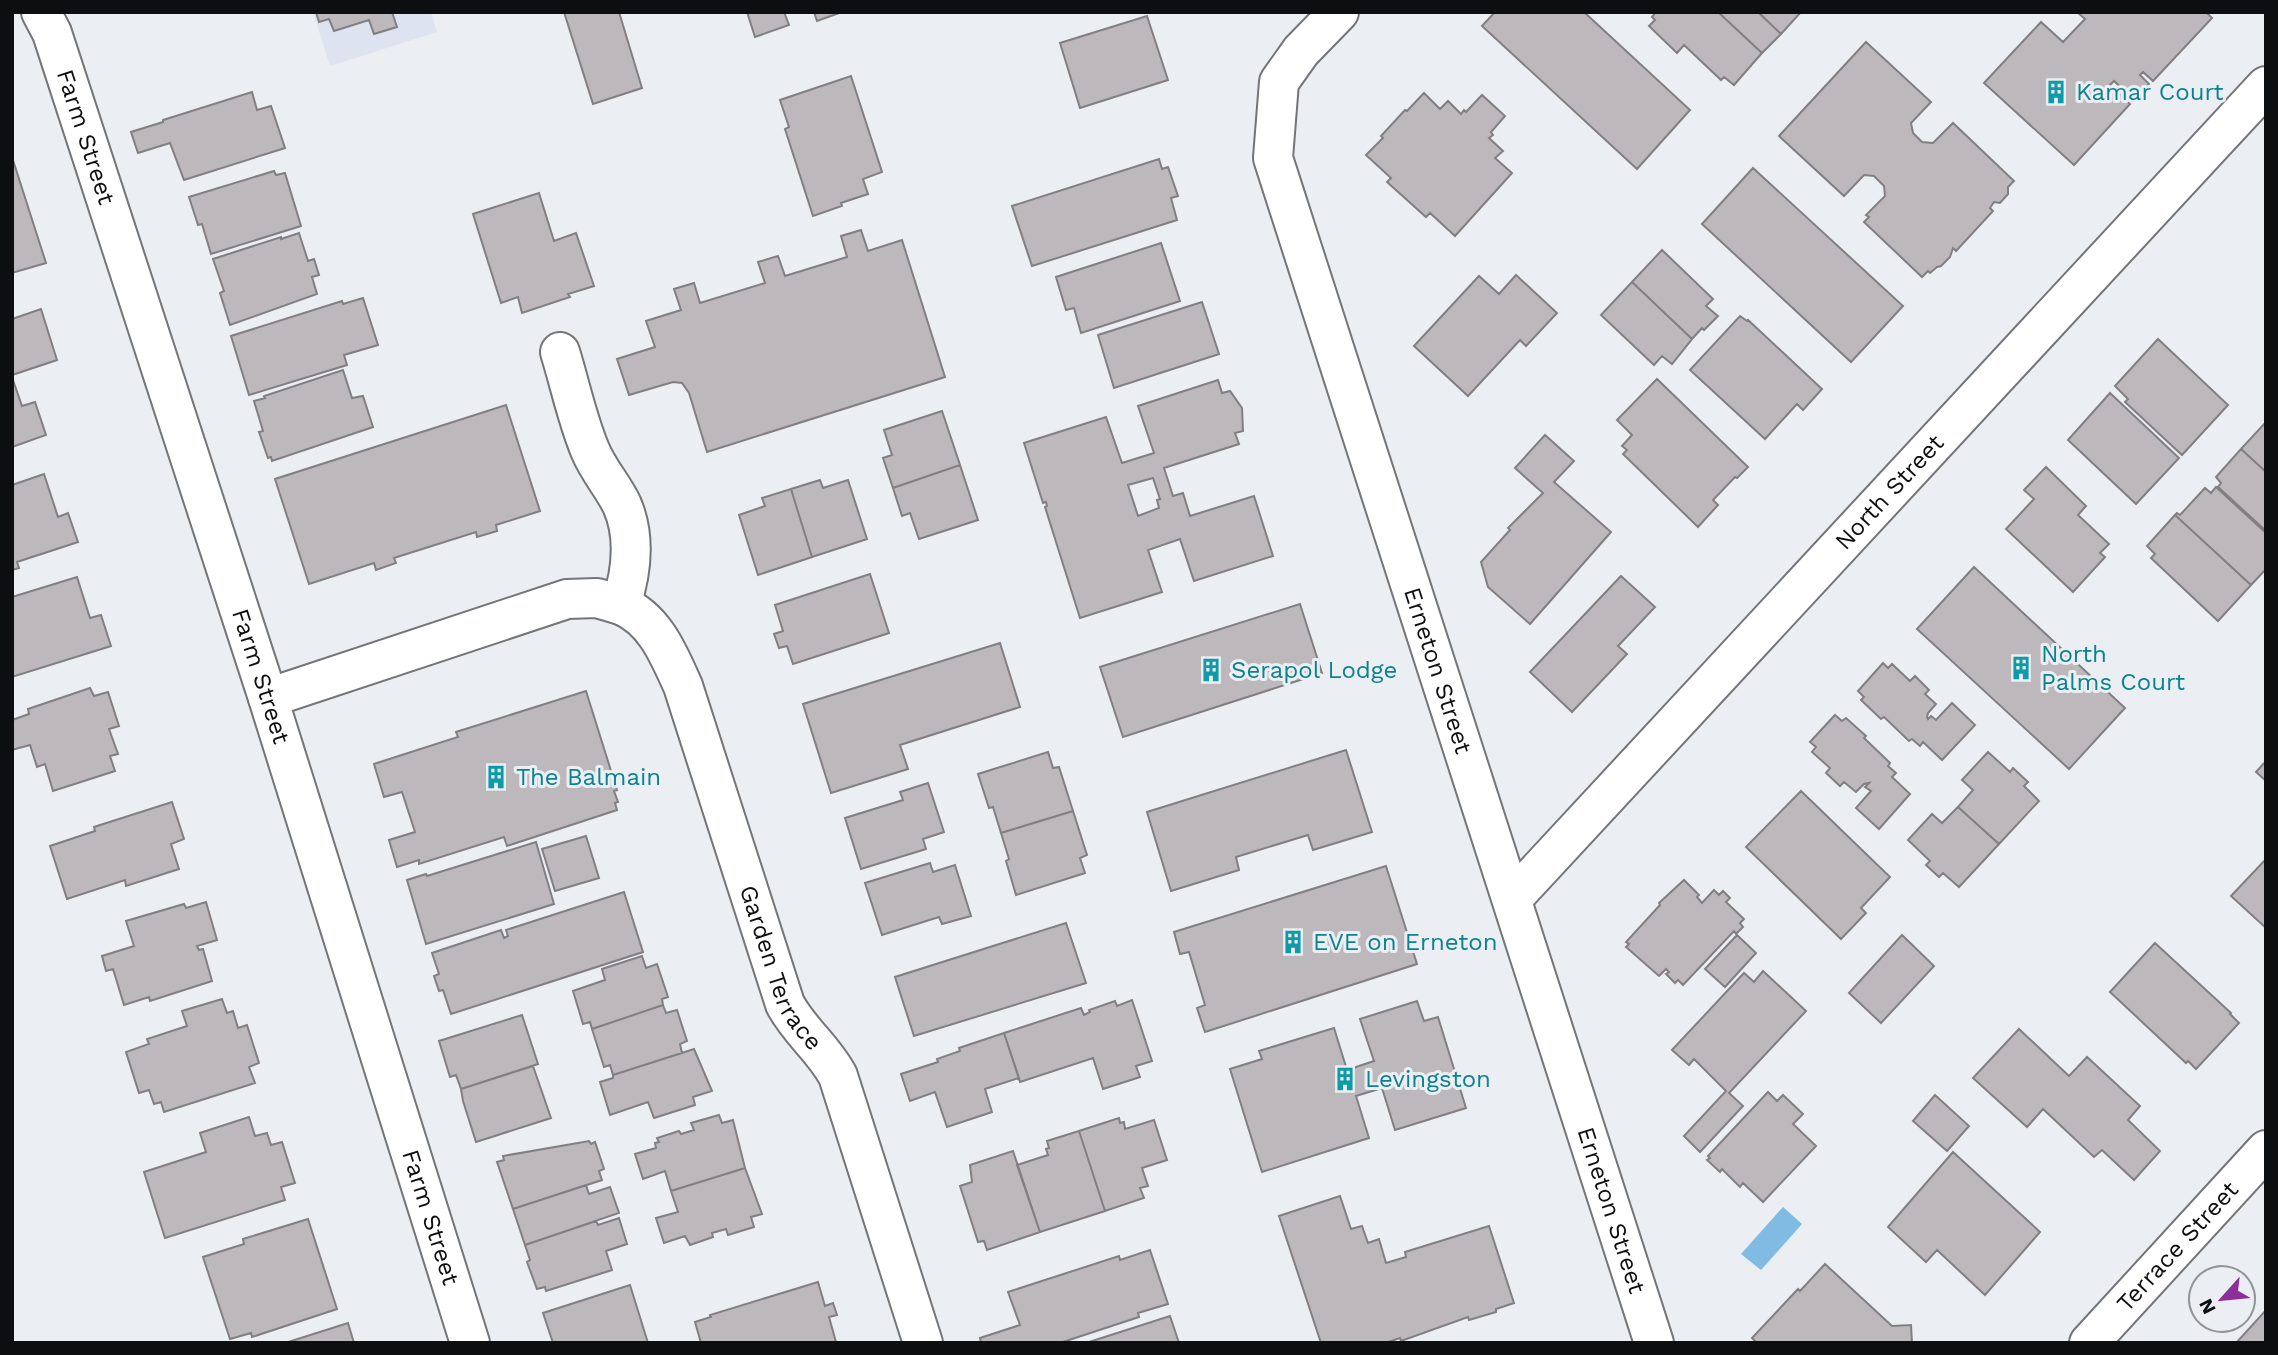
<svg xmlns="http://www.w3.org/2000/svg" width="2278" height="1355" viewBox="0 0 2278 1355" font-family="'Work Sans',sans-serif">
	<rect width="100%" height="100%" fill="#ebeef2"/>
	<path fill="#dde4ef" d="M313,12h118l6,20 -107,34z"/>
	<path fill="#7fbbe3" d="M1783,1207l19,17 -41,46 -20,-16z"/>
	<path fill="#bcb8bc" stroke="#827f83" stroke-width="2" fill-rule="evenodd" d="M316,12h76l5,15 -23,7 -5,-14 -35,11 -5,-12 -10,3z
		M564,12h55l23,76 -49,16z
		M747,12h37l5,13 -34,12z
		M814,12h28l-25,9z
		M1495,12h89l106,98 -53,59 -155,-143z
		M1656,12h62l44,41 -28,32 -10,-8 -3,3 -37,-35 -7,8 -28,-27 6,-6 -3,-3z
		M1718,12h40l23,22 -19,19z
		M1758,12h43l-20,22z
		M2077,12h129l6,6 -59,63 -10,-9 -3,3 9,9 -16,15 -19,-18 -4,4 20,19 -56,61 -90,-82 57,-61 22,20 22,-23z
		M1147,16l21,64 -88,28 -20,-65z
		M1866,42l65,60 -20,21 2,10 9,9 11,1 20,-20 61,58 -6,6v7l-8,9 -6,-1 -4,6 3,3 -37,40 -3,-3 -3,9 -9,9 -4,1 -7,6 -2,-2 -6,6 -58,-55 5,-5 -3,-2 19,-19 -1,-10 -10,-10 -10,-1 -20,21 -65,-60z
		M851,76l31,96 -19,7 5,15 -27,9 1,3 -29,10 -28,-87 4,-2 -9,-27z
		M252,92l5,18 14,-4 14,42 -101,32 -14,-37 -32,10 -7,-21 32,-10v-2z
		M1424,93l16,16 8,-8 13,13 3,-4 2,2 16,-17 23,21 -14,16 2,3 -4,3 14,13 -8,7 17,15 -57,63 -25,-23 -4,4 -39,-35 4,-4 -25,-23 17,-17 -2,-2 24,-26 2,1z
		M12,157l34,106 -34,10z
		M1159,159l3,10 6,-2 10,29 -7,2 6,22 -145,46 -20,-60z
		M1753,168l150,138 -52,56 -149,-138z
		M274,171l2,4 9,-2 16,53 -90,28 -9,-30 -4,1 -9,-28z
		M539,193l15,48 22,-8 18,53 -26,8 2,3 -48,16 -4,-16 -17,6 -28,-89z
		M861,230l7,21 34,-11 43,137 -238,75 -18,-59 -7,-10 -9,-1 -44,13 -12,-36 38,-12 -9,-26 35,-11 -7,-21 20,-6 6,20 65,-20 -7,-21 20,-6 7,20 62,-19 -6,-21z
		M299,233l9,28 6,-2 5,16 -7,2 5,17 -87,31 -10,-32 4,-2 -11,-32 68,-22v2z
		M1161,243l19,58 -99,32 -7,-25 -8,2 -10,-33z
		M1662,250l51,49 -7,7 12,10 -14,14 -2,-2 -10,11 -60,-57z
		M1516,275l41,38 -31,33 -6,-6 -52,56 -54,-50 65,-70 20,18z
		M1632,282l60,57 -20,25 -10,-8 -8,9 -53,-50z
		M363,298l15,47 -34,10 3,10 -98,30 -18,-59 111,-35 1,3z
		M1202,302l17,52 -105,34 -16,-53z
		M41,309l16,51 -45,15v-56z
		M1740,316l7,5 1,-1 74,69 -19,21 -6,-6 -32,35 -75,-69z
		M2158,339l70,66 -46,50 -57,-53 3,-3 -13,-13z
		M343,370l9,28 11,-2 10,31 -101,34 -1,-4 -3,1 -9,-26 4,-1 -9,-30 11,-3 -1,-2z
		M1657,379l91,88 -11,11 -2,-1 -22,23 5,5 -20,22 -75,-73 4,-4 -5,-4 10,-11 -15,-15z
		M13,380l9,26 13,-4 11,33 -34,12z
		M1218,380l4,13 8,-2 12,17 1,23 -8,2 4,11 -75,24 9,28 10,-3 7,23 64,-20 19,60 -79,25 -14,-42 -32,11 14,42 -82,26 -35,-111 2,-1 -1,-4 -3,1 -19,-60 82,-26 16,46 32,-10 -16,-47zM1153,478l7,21 -3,1 2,8 -21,8 -10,-31z
		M2110,393l69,65 -43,46 -68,-64z
		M506,405l34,106 -44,14 1,6 -20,6 -1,-5 -82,26 2,5 -20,7 -2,-7 -65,21 -34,-105z
		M942,411l18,54 -67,23 -10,-30 9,-3 -8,-25z
		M2266,422v50l-25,-23z
		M1545,435l29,26 -20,21 57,50 -81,92 -42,-37 -7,-25 29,-32 -2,-2 35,-35 -28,-25z
		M2241,449l25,23v59l-48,-44 3,-4 -5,-6z
		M960,465l18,55 -59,19 -9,-26 -8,3 -9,-28z
		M2046,467l40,39 -8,9 31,29 -9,9 5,4 -32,35 -67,-63 28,-30 -10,-9z
		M44,474l14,43 10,-4 10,29 -61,20 2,6 -7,2v-85z
		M820,480l3,8 25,-8 19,59 -55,18 -21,-68z
		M2216,487l50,46v36l-15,16 -76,-70 2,-2 3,2 25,-27 6,5z
		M791,489l21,68 -54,18 -19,-60 26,-9 -3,-8z
		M2175,515l76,70 -33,36 -67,-63 4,-4 -8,-8z
		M1974,567l151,141 -56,61 -152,-140z
		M870,574l19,59 -96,31 -6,-18 -8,2 -5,-14 9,-3 -8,-26z
		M1621,576l34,31 -37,39 9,8 -55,58 -42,-40z
		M77,577l13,41 11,-3 10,31 -99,31v-80z
		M1300,604l22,69 -199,64 -23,-70z
		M1000,643l20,64 -120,38 8,24 -77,24 -28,-89z
		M1883,663l5,5 4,-4 18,17 5,-5 14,14 -4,4 11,10 -8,9 -1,4 1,2 3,-3 5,4 16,-17 23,22 -33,35 -19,-18 -3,4 -8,-7 -3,2 -25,-24 -3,2 -20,-19 3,-3 -6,-6z
		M90,688l4,8 14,-4 11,34 -10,3 9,25 -8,2 5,15 -62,20 -8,-27 -8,3 -7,-22 -18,5v-30l17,-6 -1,-5z
		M586,691l31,99 -3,1 4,11 -3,1 2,7 -110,36 -3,-9 -85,27v-4l-22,7 -8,-27 26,-8 -13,-40 -18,5 -10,-33 84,-27 -2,-5z
		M1835,715l7,6 4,-3 20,18 -2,2 26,25 -2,3 8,7 -4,4 18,17 -31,35 -23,-21 15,-17 -6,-4 4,-4 -5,1 -8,8 -12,-10 -4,4 -14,-13 4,-5 -18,-16 4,-5 -6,-5z
		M1346,750l26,82 -59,18 -5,-15 -72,22 3,13 -68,21 -24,-79z
		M1048,752l5,16 6,-1 14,44 -72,22 -8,-26 -4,1 -11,-34z
		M1988,752l22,20 3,-4 15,14 -4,4 15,15 -40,43 -41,-37 15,-17 -11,-10z
		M2266,761v20l-10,-9z
		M928,783l16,49 -21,7 3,10 -65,20 -16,-51 58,-18 -3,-8z
		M1801,791l89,86 -29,31 5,5 -25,26 -95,-92z
		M172,802l12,37 -13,5 8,25 -53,17 -1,-6 -58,19 -17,-53 45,-15 -1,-4z
		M1958,807l41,37 -40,43 -16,-14 -4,4 -13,-12 4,-4 -22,-21 24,-26 10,9z
		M1073,811l14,44 -7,3 5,15 -69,22 -10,-34 3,-2 -8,-26z
		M586,836l13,42 -44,13 -13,-42z
		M536,842l18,62 -128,40 -19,-64 19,-6 1,2z
		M2266,859v69l-35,-32z
		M930,863l3,9 22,-7 16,51 -29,8 -3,-7 -57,18 -17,-52z
		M1386,866l31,98 -212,68 -8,-24 8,-3 -16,-53 -9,2 -6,-22z
		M1684,880l15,15 -2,2 5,6 12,-13 5,5 4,-4 7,7 -4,4 18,17 -4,4 3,4 -7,7 -2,-3 -51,54 -5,-5 -3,3 -9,-9 3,-2 -3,-3 -7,7 -33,-29 3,-3 -3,-2 34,-37 -1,-2z
		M624,892l19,60 -192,62 -8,-24 -4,1 -5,-15 5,-2 -7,-21 69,-23 3,8 4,-2 -2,-6z
		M206,902l11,38 -20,6 2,4 4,-1 9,32 -62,20 -1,-4 -25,8 -11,-36 -7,2 -4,-15 32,-10 -8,-25 58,-17 2,4z
		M1066,923l20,60 -172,53 -19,-59z
		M1737,935l19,18 -31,34 -20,-18z
		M1902,935l32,31 -53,57 -32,-30z
		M2155,943l76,70 -1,1 9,9 -43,46 -8,-8 -2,2 -76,-71z
		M642,956l4,12 11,-4 11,33 -6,2 1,6 -71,24 -2,-7 -7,2 -10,-33 32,-11 -3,-11z
		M1763,971l43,40 -77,82 14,13 -43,46 -16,-16 42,-45 -32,-32 -5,6 -17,-15 72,-77 10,9z
		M222,999l5,14 6,-2 5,17 9,-3 12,38 -10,4 6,16 -91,29 -3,-10 -7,2 -5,-14 -10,3 -13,-41 23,-8 -2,-5 40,-13 -5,-15z
		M1132,1000l20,61 -16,5 4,11 -37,12 -10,-31 -73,24 -16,-49 77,-25 3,7 6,-3 -1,-2 26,-9 2,5z
		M1417,1001l7,20 14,-4 28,91 -71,22 -13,-42 -26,8 13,42 -107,34 -32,-103 32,-10 -3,-8 75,-23 13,42 27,-9 -14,-42z
		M663,1005l3,8 11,-3 10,31 -7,3 2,9 -69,22 -3,-10 -6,2 -12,-38z
		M522,1015l16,49 -77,25 -5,-14 -6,2 -11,-36z
		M2019,1029l50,47 18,-19 53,49 -12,14 32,31 -26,29 -32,-30 -8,7 -51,-48 -16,18 -54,-49z
		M1004,1033l15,45 -34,11 7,23 -45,15 -12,-35 -25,9 -9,-27 37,-12 -1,-3 23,-8 -1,-3z
		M694,1049l18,42 -19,6 2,8 -41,13 -6,-16 -38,13 -10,-33 13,-4v-3z
		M533,1066l18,52 -75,24 -13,-41 -2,-12z
		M1768,1092l9,9 6,-6 20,19 -10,10 23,22 -53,56 -20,-19 -3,4 -18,-18 -2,3 -13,-12 3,-2 -2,-2z
		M1935,1095l34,31 -22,25 -34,-30z
		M719,1115l3,8 11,-3 12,48 -74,23 -6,-20 -22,8 -8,-25 21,-6 -1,-5 4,-1 -2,-4 22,-7 2,3 13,-4 -3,-7z
		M249,1117l6,19 12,-3 4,12 11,-3 13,41 -14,4 4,13 -120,38 -21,-66 62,-20 -6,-19z
		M1119,1118l1,5 4,-1 1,7 29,-9 13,40 -25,8 6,18 -8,2 4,10 -39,13 -26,-80z
		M1079,1131l26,80 -65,21 -23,-67 31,-10 -2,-6 3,-1 -2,-7z
		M589,1141l2,3 4,-2 9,27 -5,2 3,9 -89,29 -16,-47 7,-2 -1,-4z
		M1013,1151l27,81 -53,18 -3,-9 -6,1 -18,-56 12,-4 -2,-17z
		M1953,1152l87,80 -55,63 -48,-45 -11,12 -38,-35z
		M745,1168l17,46 -11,3 3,10 -26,8 -2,-6 -14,4 1,4 -23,8 -5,-9 -21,7 -8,-25 22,-6 -7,-21z
		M586,1185l3,9 21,-7 9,26 -94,32 -12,-36z
		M1340,1196l11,33 11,-3 6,17 11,-4 7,24 20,-6 -1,-5 84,-26 25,77 -18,6v3l-27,8 -1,-3 -67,24 -1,-3 -15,5h-64l-42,-127z
		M619,1218l8,26 -21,7 6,19 -66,21 -1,-4 -8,2 -10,-27 3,-2 -5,-15 71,-24 2,4z
		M308,1219l29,90 -85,28 -1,-4 -21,6 -27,-82 41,-13 -1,-5z
		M1150,1250l18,54 -30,9 1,4 -79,26h-79l-1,-5 40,-13 -12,-33 111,-36 1,4z
		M1825,1264l67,62 19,-1 1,18h-155l-5,-5 46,-49 2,2z
		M818,1282l7,24 8,-3 4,12 -8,2 7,25 -135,1 -6,-21 16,-5 -1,-2z
		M630,1285l18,58h-95l-10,-30z
		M2266,1310v33h-30z
		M1170,1316l9,27h-93z
		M348,1323l6,20h-69z"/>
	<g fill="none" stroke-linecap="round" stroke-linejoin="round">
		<g stroke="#737579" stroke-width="42">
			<g id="minor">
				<path id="s1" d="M41,12l11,21 216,665 202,645"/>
				<path id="s2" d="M1339,12l-38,39 -22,31 -6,76 381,1185"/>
				<path id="s3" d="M560,352c10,32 17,67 30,98 8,20 23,36 32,55 14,32 9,69 -1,100 34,14 48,50 62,81l102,318c14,27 39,45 53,72l85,267"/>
				<path d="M268,698l299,-99 30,-1 24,7"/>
				<path id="s4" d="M1512,899l754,-813"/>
				<path id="s5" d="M2089,1343l177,-193"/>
			</g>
		</g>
		<use href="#minor" stroke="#fff" stroke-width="38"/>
	</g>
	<defs>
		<g id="building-bare" transform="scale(1.89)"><path d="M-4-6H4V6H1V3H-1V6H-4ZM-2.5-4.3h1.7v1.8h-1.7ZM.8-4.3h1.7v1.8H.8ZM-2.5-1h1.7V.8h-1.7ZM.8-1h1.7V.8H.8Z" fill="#0f9aa8" stroke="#ebeef2" stroke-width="2.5" paint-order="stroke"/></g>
	</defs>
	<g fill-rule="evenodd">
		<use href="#building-bare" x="2056" y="92"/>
		<use href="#building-bare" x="2021" y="668"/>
		<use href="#building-bare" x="1211" y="670"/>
		<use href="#building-bare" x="496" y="777"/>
		<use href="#building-bare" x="1293" y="942"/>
		<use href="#building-bare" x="1345" y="1079"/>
	</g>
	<g text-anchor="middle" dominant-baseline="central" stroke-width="6" stroke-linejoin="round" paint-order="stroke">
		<g font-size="24" fill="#0d838f" stroke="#ebeef2" text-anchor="start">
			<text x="2076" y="92">Kamar Court</text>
			<text x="2041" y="654">North<tspan x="2041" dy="28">Palms Court</tspan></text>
			<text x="1231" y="670">Serapol Lodge</text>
			<text x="516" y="777">The Balmain</text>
			<text x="1313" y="942">EVE on Erneton</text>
			<text x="1365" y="1079">Levingston</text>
		</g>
		<g font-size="24" fill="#0d0e0f" stroke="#ebeef2">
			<text stroke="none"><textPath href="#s1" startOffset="133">Farm Street</textPath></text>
			<text stroke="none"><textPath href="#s4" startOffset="555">North Street</textPath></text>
			<text stroke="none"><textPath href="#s2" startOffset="707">Erneton Street</textPath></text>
			<text stroke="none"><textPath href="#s1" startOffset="700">Farm Street</textPath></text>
			<text stroke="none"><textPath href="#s3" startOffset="672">Garden Terrace</textPath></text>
			<text stroke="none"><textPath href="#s2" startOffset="1274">Erneton Street</textPath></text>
			<text stroke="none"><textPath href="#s1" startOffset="1267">Farm Street</textPath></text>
			<text stroke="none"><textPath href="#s5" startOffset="131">Terrace Street</textPath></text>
		</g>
	</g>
	<rect width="2278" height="1355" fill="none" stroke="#0d0e0f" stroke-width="28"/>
	<g transform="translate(2222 1299) rotate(243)"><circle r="33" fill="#ebeef2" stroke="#929497" stroke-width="2"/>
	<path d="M0-5L12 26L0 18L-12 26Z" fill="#8d2f99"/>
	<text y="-10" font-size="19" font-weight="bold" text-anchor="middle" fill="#0d0e0f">N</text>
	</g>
</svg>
